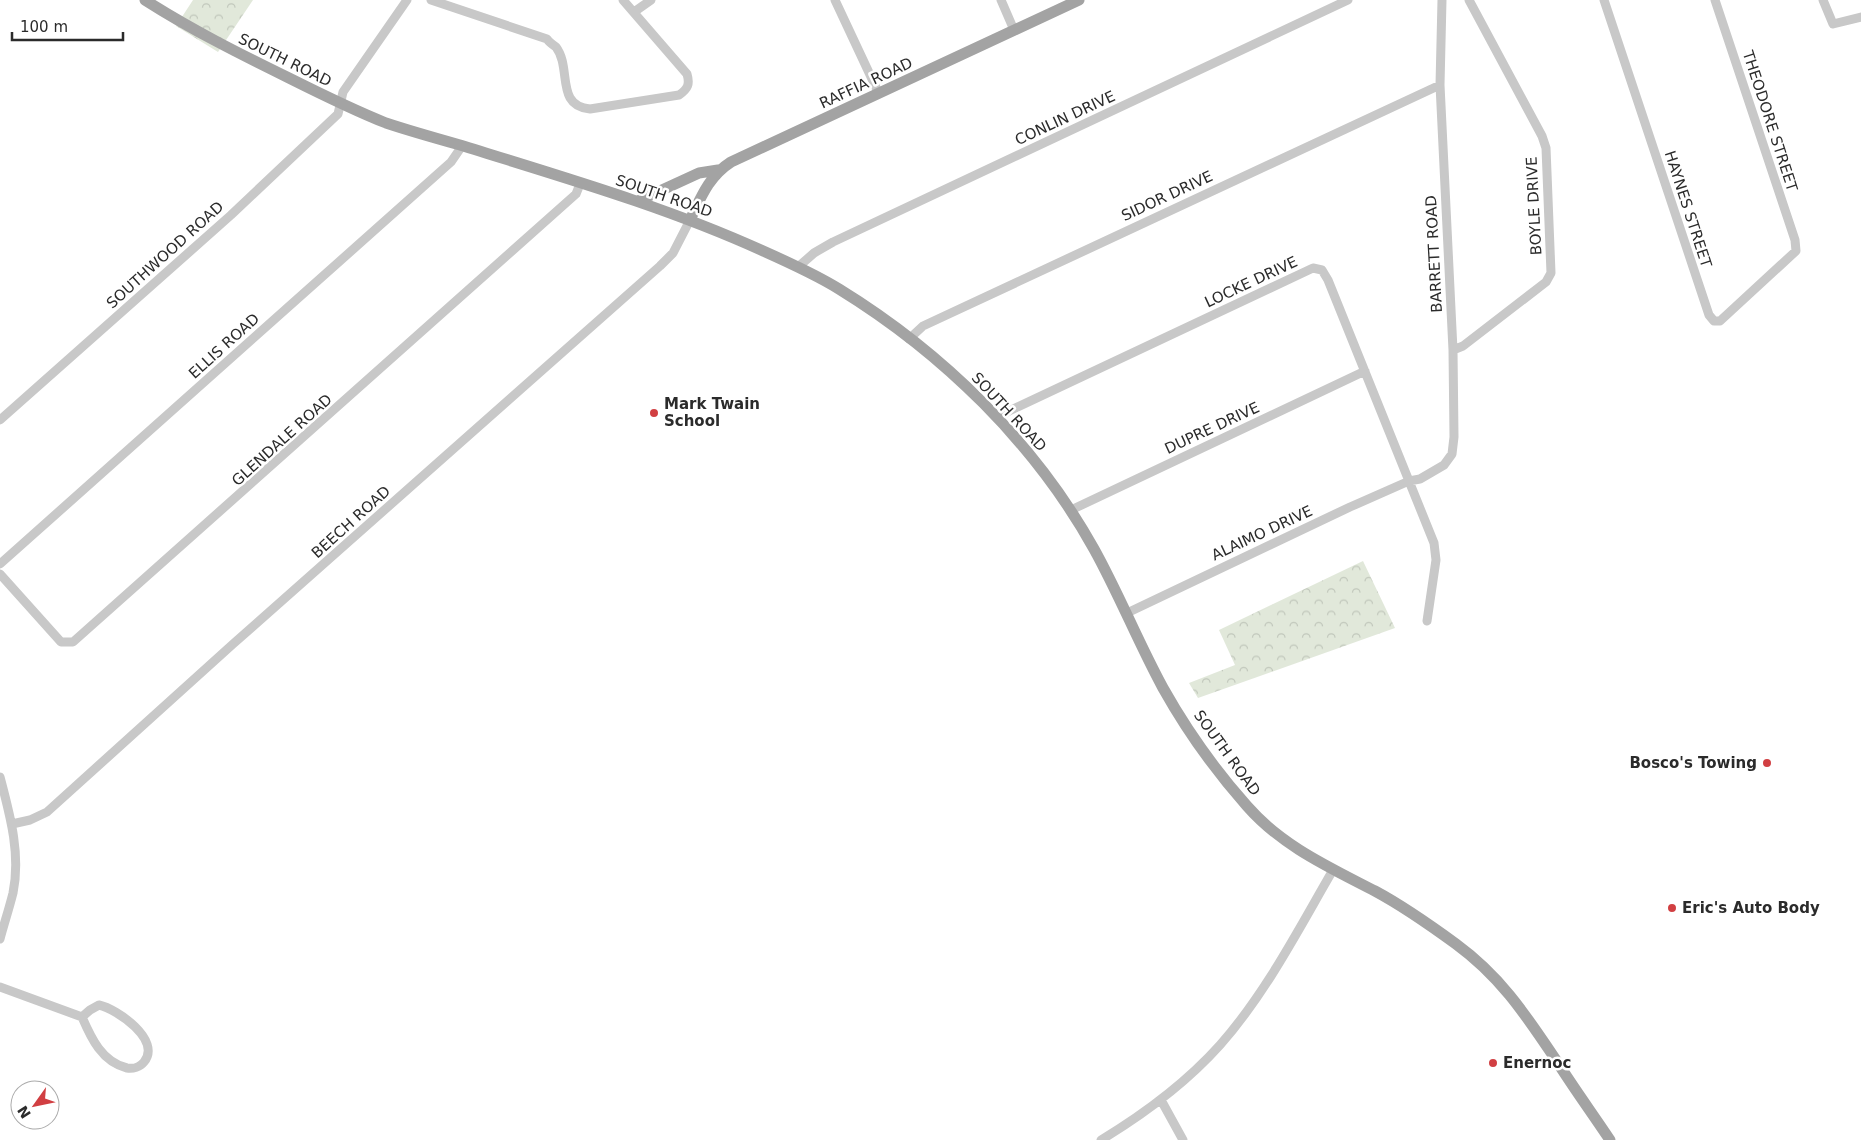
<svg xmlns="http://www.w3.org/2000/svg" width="1861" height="1140" viewBox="0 0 1861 1140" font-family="'DejaVu Sans',sans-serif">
	<defs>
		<pattern id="park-crowns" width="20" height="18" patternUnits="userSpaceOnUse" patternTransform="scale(1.25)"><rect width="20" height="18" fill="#e1e8da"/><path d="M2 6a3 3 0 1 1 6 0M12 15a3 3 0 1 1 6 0" fill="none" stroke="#c1c7bb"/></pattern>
	</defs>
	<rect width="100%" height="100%" fill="#fff"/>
	<path fill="url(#park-crowns)" d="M193,0h60l-35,52 -42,-26z
		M1363,561l32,67 -197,70 -9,-15 46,-18 -16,-35z"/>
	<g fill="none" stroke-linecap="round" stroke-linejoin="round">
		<path stroke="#c8c8c8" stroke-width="9" d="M431,0l116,39c2,3 6,6 9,8 16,21 -1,59 34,62l89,-14c9,-6 11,-11 8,-21l-64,-74
			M835,0l44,94
			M1001,0l13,30
			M1604,0l105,315 5,6h6l76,-70 -1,-11 -80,-240
			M1823,0l10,24 28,-7
			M634,12l17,-12
			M798,267l16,-14 19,-11 515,-242
			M909,339l14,-13 517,-241
			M1453,350l10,-4 83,-64 5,-9 -5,-125 -4,-12 -73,-136
			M998,418l11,-7 304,-143 9,2 6,10 106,263 2,17 -9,61
			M0,420l231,-205 107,-101 5,-22 64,-92
			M1071,510l294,-139
			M0,564l451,-402 11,-16
			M0,574l61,68h12l503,-448 4,-10
			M1127,613l223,-106 59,-26 11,-2 24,-14 8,-11 2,-17 -1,-87 -13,-265 2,-85
			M0,777c10,38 21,77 13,116 -4,16 -9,31 -13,46
			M12,824l18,-4 17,-8 186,-168 427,-378 13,-13 17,-33
			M0,987l82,30
			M99,1005c18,4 63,35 45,57 -4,5 -11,7 -17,6 -25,-6 -36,-30 -45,-51l8,-7z
			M1161,1100l22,40
			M1101,1140c43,-26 85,-57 119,-95 46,-52 78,-115 113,-175"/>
		<path stroke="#a3a3a3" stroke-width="11" d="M145,0c47,30 95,54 144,78 32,16 64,32 97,45 24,8 49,15 74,22 102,32 204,61 301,105 27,12 54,24 78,39 104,64 196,154 255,260 25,45 44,93 69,139 23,41 52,82 84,118 35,40 82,61 128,85 28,15 55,34 81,53 45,33 69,70 100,116 17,27 36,53 54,80
			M638,201l61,-28 19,-3
			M690,220c11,-23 19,-44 41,-58l348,-162"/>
	</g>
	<g fill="#d13f42" stroke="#fff" stroke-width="2">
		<circle cx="654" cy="413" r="5"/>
		<circle cx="1767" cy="763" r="5"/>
		<circle cx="1672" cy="908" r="5"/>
		<circle cx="1493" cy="1063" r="5"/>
	</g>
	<g text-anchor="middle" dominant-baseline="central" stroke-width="5" stroke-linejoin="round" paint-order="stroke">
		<g font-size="15" fill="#2b2b2b" stroke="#fff">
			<text transform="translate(285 60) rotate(26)">SOUTH ROAD</text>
			<text transform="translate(866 83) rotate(-25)">RAFFIA ROAD</text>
			<text transform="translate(1065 118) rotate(-25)">CONLIN DRIVE</text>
			<text transform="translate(1770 121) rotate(72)">THEODORE STREET</text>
			<text transform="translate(664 196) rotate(19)">SOUTH ROAD</text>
			<text transform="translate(1167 196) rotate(-25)">SIDOR DRIVE</text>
			<text transform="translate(1534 206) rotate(-93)">BOYLE DRIVE</text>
			<text transform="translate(1688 209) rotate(72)">HAYNES STREET</text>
			<text transform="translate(1434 254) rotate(-93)">BARRETT ROAD</text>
			<text transform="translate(165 255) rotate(-42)">SOUTHWOOD ROAD</text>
			<text transform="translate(1251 282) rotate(-25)">LOCKE DRIVE</text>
			<text transform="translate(224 346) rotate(-42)">ELLIS ROAD</text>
			<text transform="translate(1009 412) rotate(47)">SOUTH ROAD</text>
			<text transform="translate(1212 428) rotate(-25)">DUPRE DRIVE</text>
			<text transform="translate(282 440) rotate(-42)">GLENDALE ROAD</text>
			<text transform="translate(351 522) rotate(-42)">BEECH ROAD</text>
			<text transform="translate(1262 533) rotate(-25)">ALAIMO DRIVE</text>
			<text transform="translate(1227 753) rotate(54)">SOUTH ROAD</text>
		</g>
		<g font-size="15" font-weight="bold" fill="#2b2b2b" stroke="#fff" text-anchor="start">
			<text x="664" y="404">Mark Twain<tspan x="664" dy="17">School</tspan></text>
			<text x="1757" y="763" text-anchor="end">Bosco's Towing</text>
			<text x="1682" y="908">Eric's Auto Body</text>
			<text x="1503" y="1063">Enernoc</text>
		</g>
	</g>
	<g transform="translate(35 1105) rotate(237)"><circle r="24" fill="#ffffff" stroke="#aaaaaa"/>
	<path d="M0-4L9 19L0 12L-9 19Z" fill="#d13f42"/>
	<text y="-8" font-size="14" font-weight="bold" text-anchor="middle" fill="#2b2b2b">N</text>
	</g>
	<path d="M12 32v8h111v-8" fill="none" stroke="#2b2b2b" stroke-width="2.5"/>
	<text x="20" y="32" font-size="15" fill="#2b2b2b" stroke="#ffffff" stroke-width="4" paint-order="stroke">100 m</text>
</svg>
